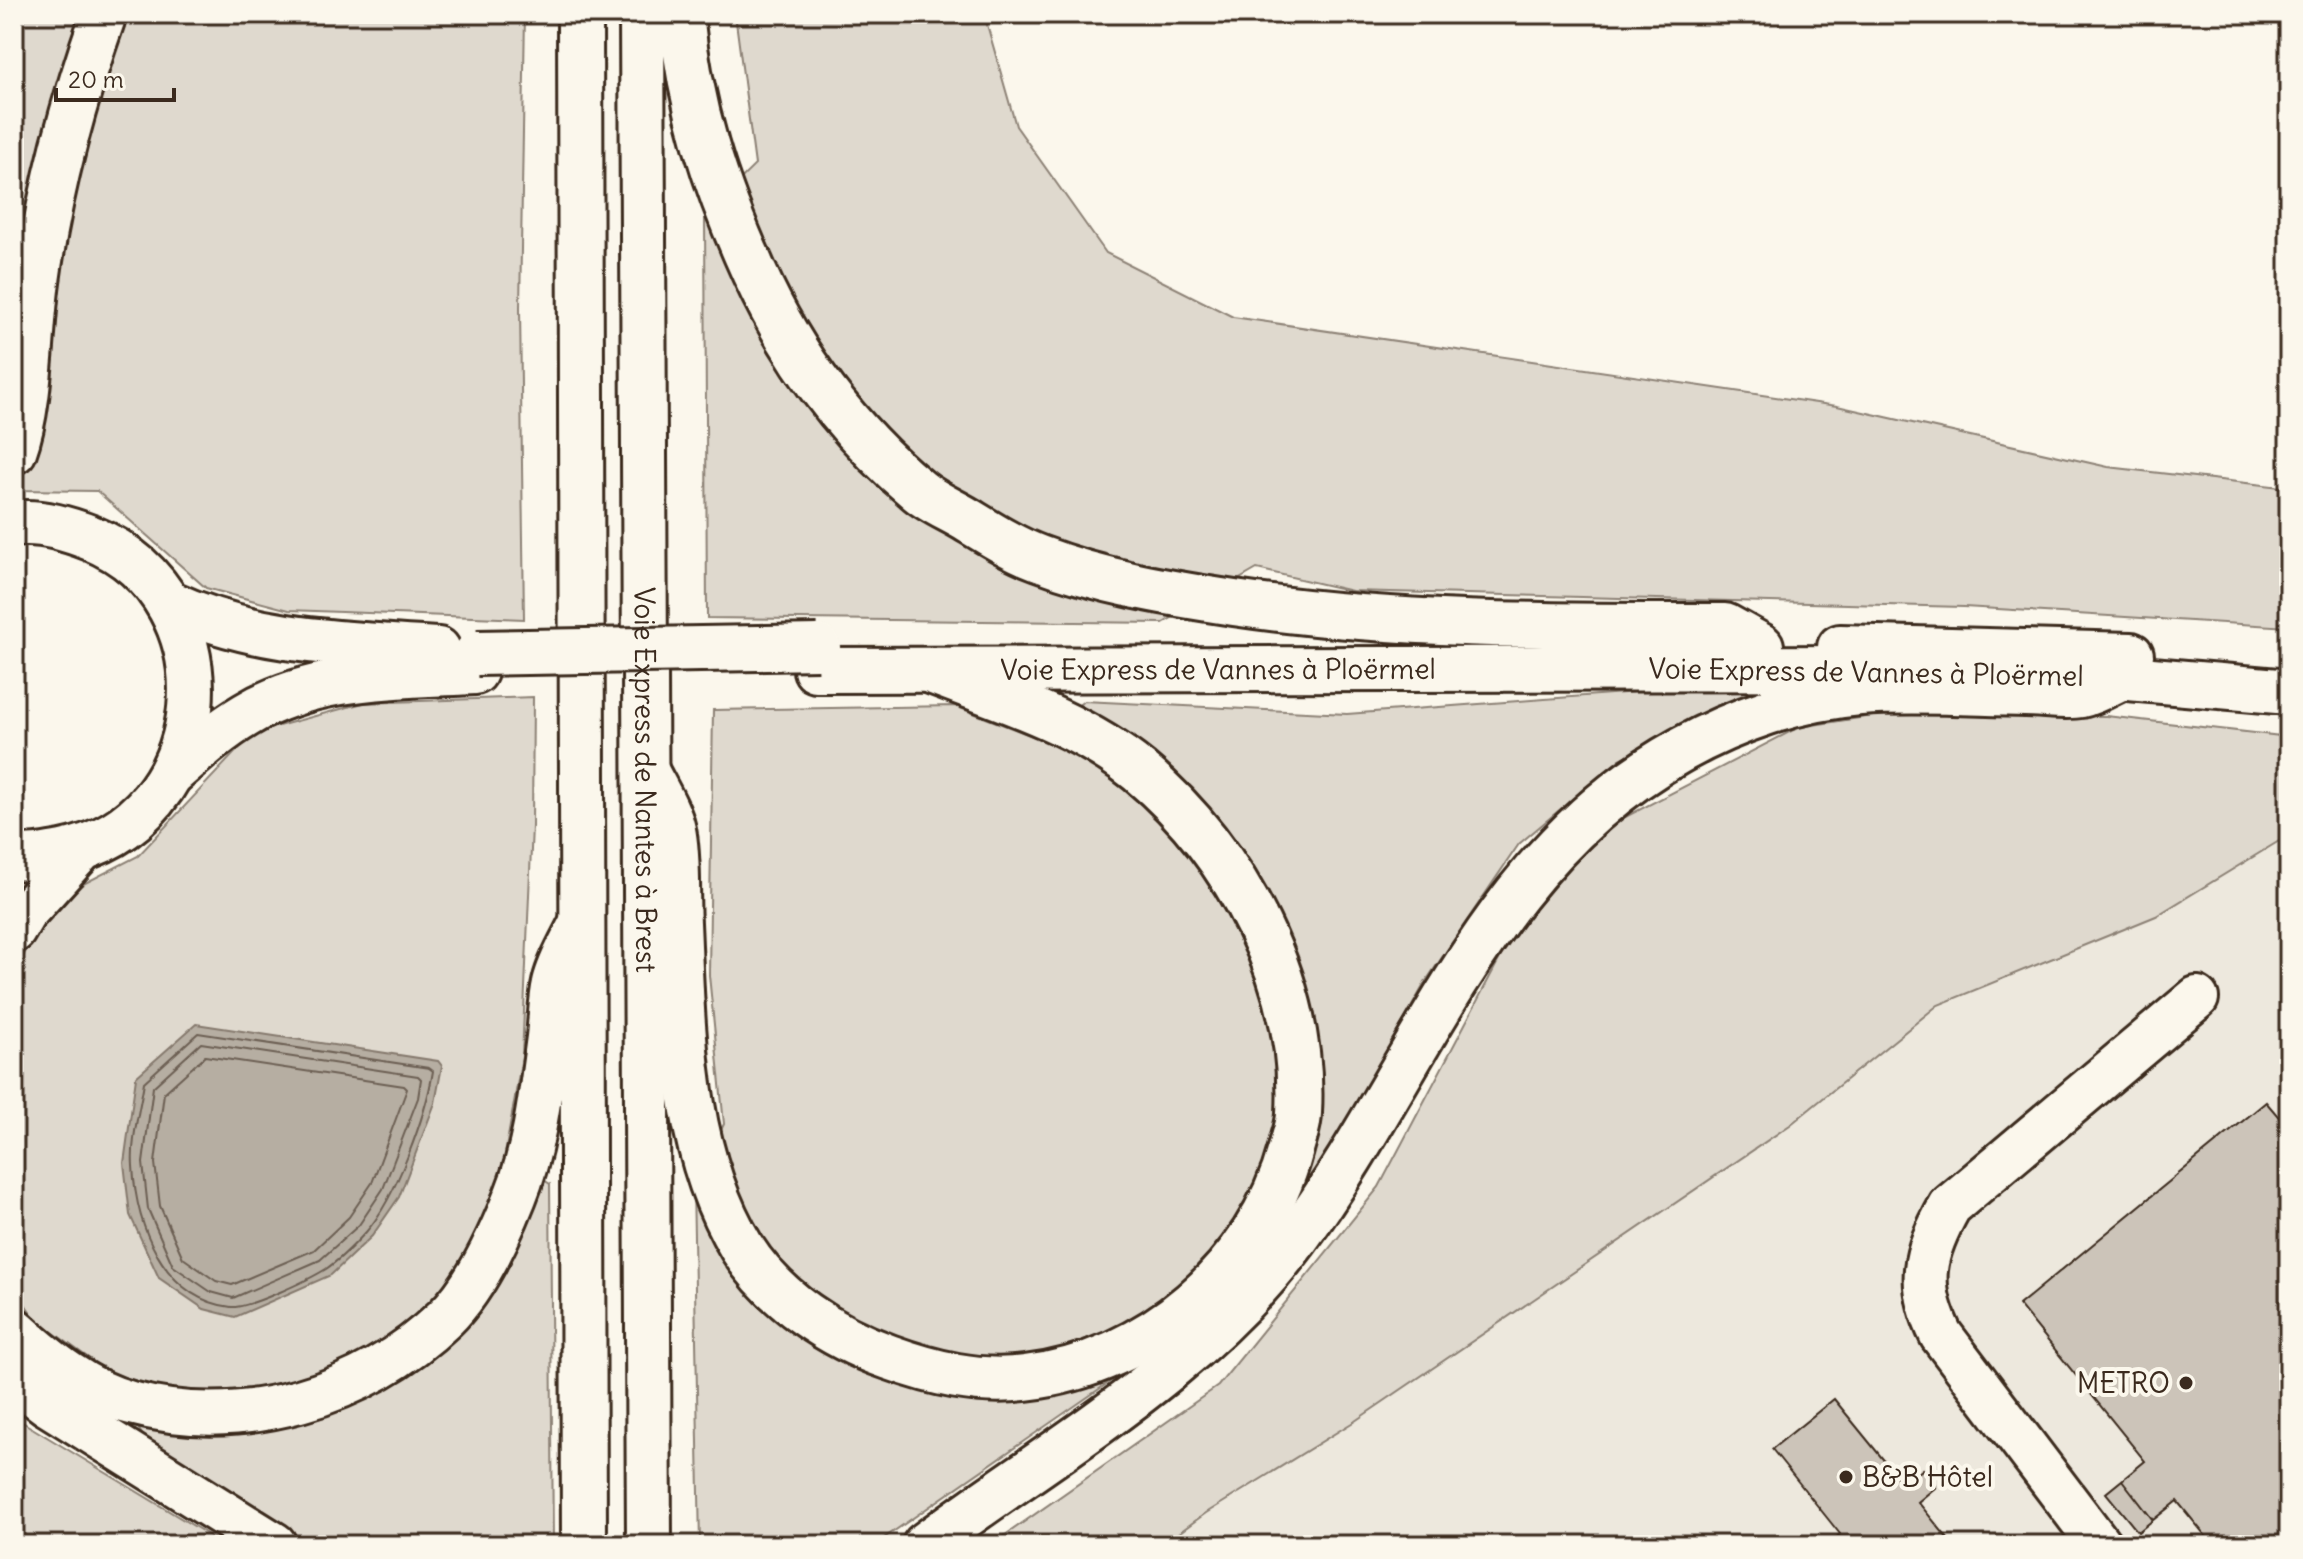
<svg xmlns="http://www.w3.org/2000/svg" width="2303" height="1559" viewBox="0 0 2303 1559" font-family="Delius,sans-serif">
	<rect width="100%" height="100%" fill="#fbf7ec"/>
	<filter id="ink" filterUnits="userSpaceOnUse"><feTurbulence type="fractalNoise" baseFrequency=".0125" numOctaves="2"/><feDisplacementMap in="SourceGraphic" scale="16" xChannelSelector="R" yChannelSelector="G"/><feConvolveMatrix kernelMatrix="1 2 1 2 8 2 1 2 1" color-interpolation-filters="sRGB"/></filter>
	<g filter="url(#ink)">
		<path fill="#ede8dd" d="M2289,835v710h-1127l44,-32 149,-92 435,-296 148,-120 218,-89z"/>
		<path fill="#dfd9ce" stroke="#8d8276" stroke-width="2" d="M14,14h511l-5,294 4,311 -235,-9 -83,-22 -109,-97 -83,-1z
			M735,14h249l32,112 90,127 127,64 604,89 271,61 181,21v139l-325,-20 -612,-16 -95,-22 -94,54 -456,-5 -2,-404 50,-49z
			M1744,684l5,12 -129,63 -101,85 -93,137 -116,207 -114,134 -322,223h-174l-7,-359 31,-62 -15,-149 4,-265 242,-4 80,31 49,-36 263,13z
			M533,697l-1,129 -10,231 -17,97 45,30 3,361h-244l-166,-109 -42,-69 -65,-47 -22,-32v-315l40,-74 84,-43 106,-113 27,-15 92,-25z
			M1886,714l220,2 183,21v98l-133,81 -218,89 -148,120 -435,296 -149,92 -44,32h-171l227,-159 161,-199 133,-252 94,-108 193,-100z
			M14,1417l211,128h-211z"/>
		<path fill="#b6aea2" stroke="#85796d" stroke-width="2" d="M196,1024l242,37 4,5 -7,37 -36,94 -27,39 -41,39 -96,42 -31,-8 -45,-31 -29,-63 -6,-52 12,-86z"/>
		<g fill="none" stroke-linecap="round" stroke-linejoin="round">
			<path stroke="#6c5f53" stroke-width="2" d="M198,1033l231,35 4,3c-7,44 -37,127 -67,161 -11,12 -27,28 -40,37 -16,10 -78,40 -95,38 -68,-8 -95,-82 -98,-141 -2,-27 7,-58 11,-84z
				M201,1043l217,33 3,3 -3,19 -35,91 -24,36 -39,35 -87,38 -22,-6 -38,-26 -25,-57 -5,-46 10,-76z
				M205,1056l199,30 3,3 -35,94 -23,34 -35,33 -82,35 -16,-4 -33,-23 -23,-52 -5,-43 9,-70z"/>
		</g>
		<path fill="#ccc4b9" stroke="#3b2a1e" stroke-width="2" d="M2266,1102l23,27v416h-76l-36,-44 -24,19 -31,-40 23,-19 -126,-156z
			M1834,1399l70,86 19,-16 13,18 -18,15 35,43h-126l13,-11 -68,-85z
			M2122,1480l31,40 -15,12 -32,-39z"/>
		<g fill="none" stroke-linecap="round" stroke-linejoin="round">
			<g stroke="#3b2a1e" stroke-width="48">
				<path id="minor" d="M14,931l10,-17 59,-65
					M14,1329c33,30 73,63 117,74 111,30 233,-7 314,-85 30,-29 55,-83 70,-121 20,-49 26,-108 33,-160 2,-18 2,-37 6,-54 5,-21 18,-42 27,-61
					M2100,1545l-159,-210c-25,-51 -18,-81 9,-129l247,-208"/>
			</g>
			<g stroke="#3b2a1e" stroke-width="50">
				<g id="highway">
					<path d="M580,14l4,1531"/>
					<path id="s1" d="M642,14l7,1531"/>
					<path d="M681,14c9,94 34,172 73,258 38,84 93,159 165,219 13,11 32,19 47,28 23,14 48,30 73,39 63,24 129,35 195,45 163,24 326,23 491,23l36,20"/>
					<path d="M14,451c17,-46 16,-119 23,-170 12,-89 37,-182 67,-267"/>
					<path d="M14,524c25,-4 54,5 77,14 147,60 127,285 -29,315 -17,3 -31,6 -48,4"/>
					<path d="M169,603c86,40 177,41 269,47"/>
					<path d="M1840,647l291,8"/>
					<path id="s2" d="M816,670l1061,-2"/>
					<path d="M2094,675l195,17"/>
					<path d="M646,771c9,18 23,40 27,59 6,29 3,63 5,93 5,110 5,228 64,325 32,51 90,89 147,109 44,16 89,27 136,21 123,-14 234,-109 266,-229 3,-12 8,-24 8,-36 7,-128 -62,-260 -160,-342 -60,-49 -136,-72 -208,-100"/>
					<path d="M173,772c23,-20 46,-41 73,-57 67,-41 153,-39 229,-43"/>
					<path d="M14,1378l33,25 227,142"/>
					<path d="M925,1545c128,-95 273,-175 370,-305 125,-169 191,-383 386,-490 54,-30 117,-52 179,-57 54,-4 111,0 165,1 18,0 39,4 56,1 14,-3 30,-13 43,-19"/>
				</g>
			</g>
			<use href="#minor" stroke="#fbf7ec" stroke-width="42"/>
			<use href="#highway" stroke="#fbf7ec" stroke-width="44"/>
			<g stroke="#3b2a1e" stroke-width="50" stroke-linecap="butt">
				<path id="highway-bridge" d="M477,653l341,-6"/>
			</g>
			<use href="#highway-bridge" stroke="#fbf7ec" stroke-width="44"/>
		</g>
	</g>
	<g fill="#3b2a1e" stroke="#fbf7ec" stroke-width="3">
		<circle cx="2186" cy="1383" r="8"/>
		<circle cx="1846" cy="1477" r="8"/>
	</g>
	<g text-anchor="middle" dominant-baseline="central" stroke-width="8" stroke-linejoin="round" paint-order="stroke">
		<g font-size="28" fill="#3b2a1e" stroke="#fbf7ec">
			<text stroke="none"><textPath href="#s2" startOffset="402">Voie Express de Vannes à Ploërmel</textPath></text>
			<text transform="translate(1866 672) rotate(1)">Voie Express de Vannes à Ploërmel</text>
			<text stroke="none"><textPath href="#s1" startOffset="766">Voie Express de Nantes à Brest</textPath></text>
		</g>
		<g font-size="28" fill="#3b2a1e" stroke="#fbf7ec" text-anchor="end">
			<text x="2170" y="1383">METRO</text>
			<text x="1862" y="1477" text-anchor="start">B&amp;B Hôtel</text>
		</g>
	</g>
	<rect width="2303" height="1559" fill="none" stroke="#fbf7ec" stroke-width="48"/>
	<rect x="24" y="24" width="2255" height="1511" fill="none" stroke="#3b2a1e" stroke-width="3" filter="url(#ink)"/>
	<path d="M56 88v12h118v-12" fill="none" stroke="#3b2a1e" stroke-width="4"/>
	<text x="68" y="88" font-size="24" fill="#3b2a1e" stroke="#fbf7ec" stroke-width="6" paint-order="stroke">20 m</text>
</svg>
